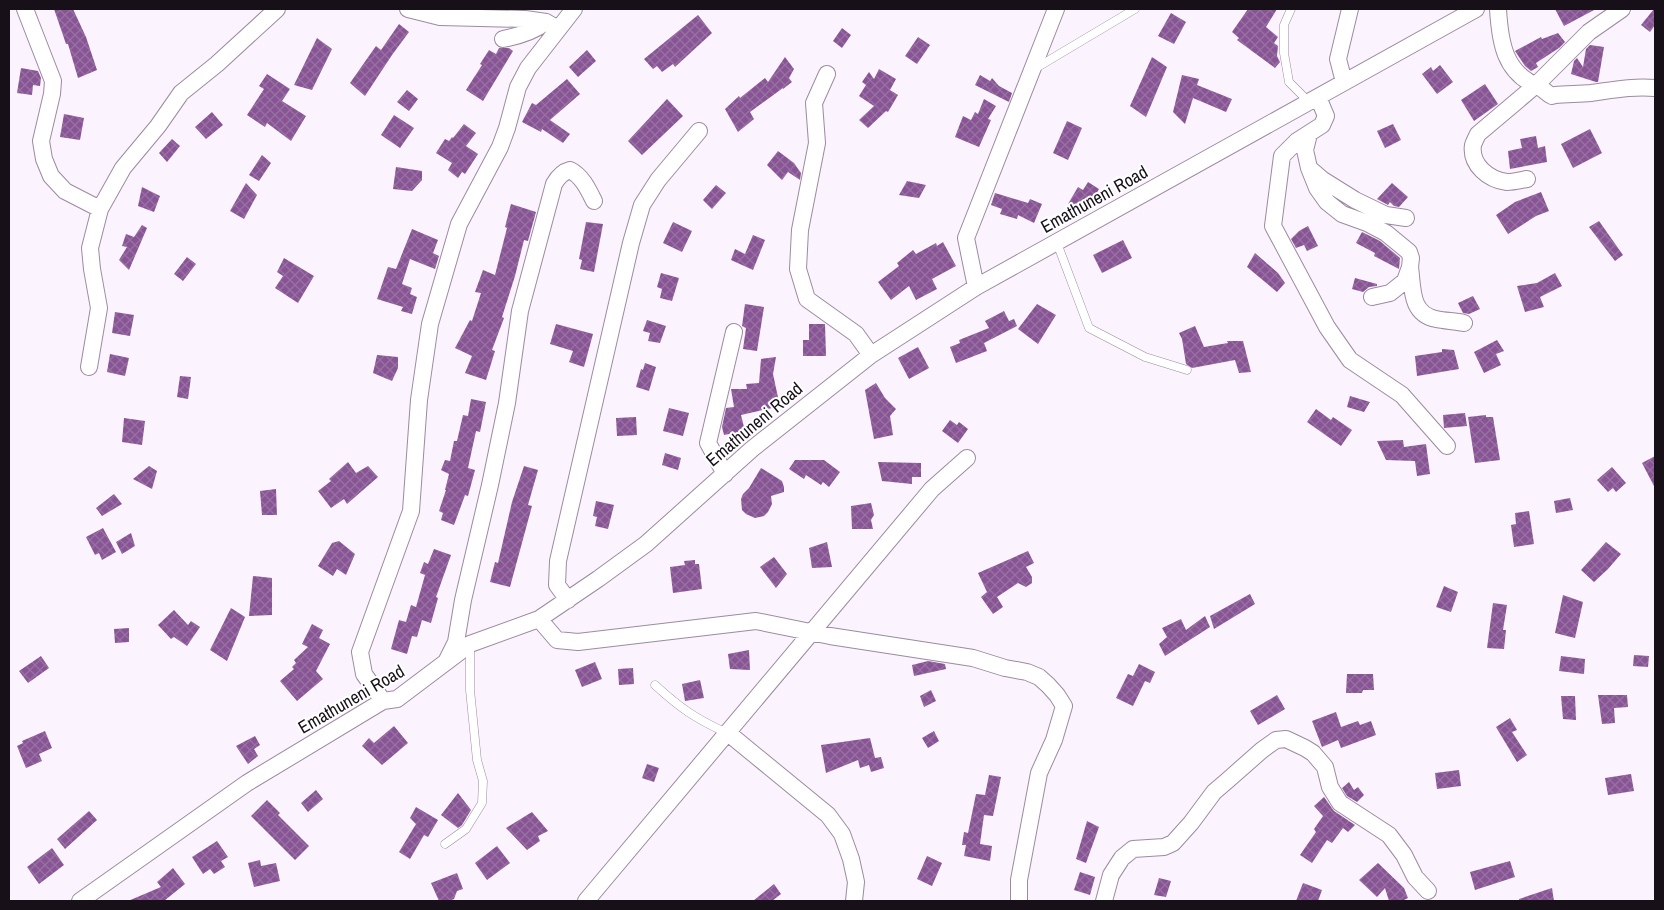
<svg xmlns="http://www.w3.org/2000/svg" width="1664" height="910" viewBox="0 0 1664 910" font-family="'Archivo Narrow',sans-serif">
	<defs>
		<pattern id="building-cross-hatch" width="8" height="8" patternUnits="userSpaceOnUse" patternTransform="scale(1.25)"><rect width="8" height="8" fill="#895496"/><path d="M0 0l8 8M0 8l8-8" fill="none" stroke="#9772a1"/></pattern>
	</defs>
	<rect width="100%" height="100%" fill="#fbf3fd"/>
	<path fill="url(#building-cross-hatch)" d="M54,9h19l13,28 11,33 -19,8 -10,-34h-2z
		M1248,9h29l-11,18 12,10 -4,6 4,3 -1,10 3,6 -5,6 -38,-28 2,-2 -7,-6z
		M1555,9h41l-32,17z
		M1654,9l1,16 -5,7 -9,-7z
		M1171,13l15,9 -12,22 -16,-8z
		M698,15l14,18 -37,34 -2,-3 -11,8 -5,-6 -4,3 -9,-10z
		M399,24l10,8 -17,23 -27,41 -15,-13 26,-37 5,4z
		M842,28l9,7 -9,13 -9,-7z
		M1558,33l7,9 -6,6 -23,15 2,4 -7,4 -6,-5 -10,-15 26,-14 1,2z
		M918,37l12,8 -13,19 -12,-8z
		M317,38l15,11 -20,41 -18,-5z
		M1590,45l14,2 -6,35h-2l-25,-8 3,-13 3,-3 6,9 3,-18z
		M499,48h10l4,3 -30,50 -17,-11 16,-25 -2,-1 9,-14 7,4z
		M587,50l9,11 -18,16 -9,-10z
		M785,57l9,12 -5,9 3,4 -9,7v-1l-33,24 4,7 -16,13 -13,-23 14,-13 1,2 25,-20 3,4z
		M1152,57l15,10 -21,50 -16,-11z
		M1440,65l13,17 -16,12 -15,-20 9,-7 2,4z
		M21,68l17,3 3,7 -1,8 -7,-1 -1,10 -15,-2z
		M879,69l17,10 -6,11 8,5 -10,17 -2,-1 -18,17 -9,-8 15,-14 -15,-10 7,-11 -4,-3 7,-10 5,7z
		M267,74l23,15 -8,12 24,15 -15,25 -24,-18 -2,4 -18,-12 17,-26 -5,-3z
		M980,75l10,6 2,-3 7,8 13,7 -3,9 -34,-17z
		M1182,75l17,4 -2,6 35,14 -6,13 -33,-14 -8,26 -12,-12z
		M567,79l13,15 -30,26 20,14 -7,9 -21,-14 -1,3 -19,-10 10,-19 4,2z
		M1485,84l13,20 -24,17 -13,-21z
		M407,90l11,9 -9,12 -12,-9z
		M667,99l16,17 -41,39 -14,-14z
		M984,99l12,7 -8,13 3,1 -12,27 -24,-10 8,-21 8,4 4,-8 3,2z
		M212,112l11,13 -17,14 -11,-12z
		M64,114l20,4 -4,22 -20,-3z
		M394,115l20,13 -14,20 -19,-13z
		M1067,121l15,7 -14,32 -15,-7z
		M464,124l12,9 -10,13 12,8 -13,20 -3,-2 -4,6 -10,-8 4,-7 -16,-10 9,-14 4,2 3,-4 1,1z
		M1393,124l8,16 -16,8 -8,-17z
		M1590,129l12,24 -29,15 -12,-24z
		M1536,136l2,12 7,-2 2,16 -37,7 -2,-18 14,-3 -2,-9z
		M172,139l8,7 -13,16 -8,-9z
		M778,151l16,12 7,10 -1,7 -12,-8 -6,8 -15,-15z
		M262,155l9,8 -12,18 -10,-6z
		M396,167l26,4v9l-10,11 -19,-2z
		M907,181l19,4 -7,13 -20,-3z
		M1088,182l11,7 -14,25 -17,-10 10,-17 5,3z
		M246,183l11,12 -13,24 -14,-8z
		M1392,183l16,14 -9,10 -5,-1 -4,-4 -2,3 -11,-6z
		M716,185l10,8 -14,16 -9,-9z
		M142,187l18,9 -6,16 -16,-6z
		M1541,192l8,19 -13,5 -28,18 -12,-19 19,-13z
		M995,193l33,10 2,-4 12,5 -8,19 -16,-8 -1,4 -17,-5 2,-5 -11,-4z
		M511,204l25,8 -8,29 -4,-1 -9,36 -13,41 2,1 -12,32 3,1 -9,29 -21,-7 7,-17 -17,-8 15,-28 2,1 9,-28 -6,-1 8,-22 12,5 12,-47 -2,-1z
		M1599,221l24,34 -8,6 -26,-34z
		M586,222l17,2 -9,48 -14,-3 2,-9 -3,-1z
		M673,222l19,9 -10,21 -19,-9z
		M142,225l5,3 -18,42 -10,-10 8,-13 -5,-1 4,-12 8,3z
		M1308,226l10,20 -11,5 -3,-6 -8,3 -5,-9 8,-8z
		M412,229l26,11 -5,13 6,3 -4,13 -25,-10 -8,25 10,4 -2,6 7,3 -5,17 -11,-3 2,-4 -26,-8 11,-32 8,2z
		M1362,232l18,9 20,17 -1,11 -25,-13 1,-3 -19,-10z
		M753,235l12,5 -12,30 -22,-10 4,-11 10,5z
		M1123,240l9,18 -30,15 -9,-18z
		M943,242l13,24 -24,13 5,10 -21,11 -7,-14 -18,14 -13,-18 21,-16 -2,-3 16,-13 3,4 20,-11 1,3z
		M1255,253l23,20 7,10 -8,9 -30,-25z
		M187,257l9,7 -13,17 -9,-7z
		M284,258l30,18 -16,27 -23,-15 8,-12 -6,-4z
		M661,273l18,5 -7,23 -12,-3 2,-9 -5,-2z
		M1555,273l7,13 -22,11 4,10 -19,5 -8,-26 20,-3z
		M1355,278l22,6v2l-8,1 -6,5 -11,-3z
		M1473,296l7,13 -11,5 -6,-1 -5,-10z
		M745,304l19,3 -7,44 -14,-2 3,-21 -4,-2z
		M1037,304l19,11 -18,29 -20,-15z
		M1004,311l5,10 5,-2 3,7 -33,17 3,8 -31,12 -6,-16 10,-4 -1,-3 30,-12 -4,-7z
		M115,312l19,3 -4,21 -18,-3z
		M647,320l19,6 -6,17 -12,-2 2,-8 -7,-2z
		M556,324l37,10 -9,33 -15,-5 4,-11 -23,-7z
		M809,324h16l1,32h-23v-16h6z
		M1195,326l9,21 24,-4 -1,-2h16l8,31 -12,1 -4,-13 -43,8 -6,-4 -4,-25 -3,-6z
		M1497,340l7,11 -8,3 5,11 -17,8 -10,-21z
		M918,347l11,21 -20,11 -11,-21z
		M1442,349l12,1 5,19 -42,7 -2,-20 27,-4z
		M110,354l19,4 -4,18 -18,-4z
		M377,355l21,2v11l-6,13 -19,-8z
		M776,357l-3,17 6,28 -8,2 1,4 -31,7 4,16 -21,4 -2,-8 4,-19 8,-1 -3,-18h16l-1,-5 13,-1 2,-24z
		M645,363l11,4 -7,24 -13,-4 5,-18 2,1z
		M180,376l11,1 -3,22 -11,-2z
		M876,383l9,15 11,11 -6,7 3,19 -19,4 -9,-49z
		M1350,396l20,6 -6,10 -17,-5z
		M471,399l15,3 -6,30 -4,-1 -8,37 7,2 -7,26 -3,-1 -11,30 -13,-5 2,-7 -4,-2 7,-21h-1l4,-16 -8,-4 4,-10 5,1 4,-20h3l6,-26 5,1z
		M669,408l20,5 -6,23 -20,-5z
		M1316,409l15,11 2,-3 19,13 -11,16 -34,-24z
		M1465,413l2,13 -23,2 -1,-13z
		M1486,415v2h7l7,43 -25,3 -7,-46z
		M636,417l1,18 -20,1 -1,-18z
		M124,418l21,3 -3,24 -20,-3z
		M950,420l7,5 2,-3 9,7 -10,14 -16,-12z
		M1403,440l1,7 22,-3 4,30 -13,2 -2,-15 -29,-1 -9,-19z
		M665,453l16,5 -3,12 -16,-5z
		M1655,456v32l-13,-25z
		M795,460h29l16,12 -11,15 -6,-5 -2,3 -15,-10 -2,4 -15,-10z
		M348,462l8,11 12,-7 10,11 -31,27 -3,-5 -13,9 -13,-17 13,-10 -2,-2z
		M878,462l43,1v14h-9v7l-30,-3z
		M149,466l8,5 -5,18 -19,-10z
		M524,466l14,4 -10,35 4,1 -22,81 -20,-5 5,-20 3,1 14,-61z
		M1612,467l14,16 -10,9 -3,-4 -5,4 -11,-12z
		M761,468l21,13 2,6v5l-13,4 1,8 -4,8 -4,4 -9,2 -9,-4 -4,-4 -1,-11 2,-5 6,-6z
		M276,489l1,26h-15l-2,-24z
		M114,494l8,10 -20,12 -6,-8z
		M1570,498l3,12 -17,3 -2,-12z
		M596,501l18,4 -6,24 -13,-3 2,-9 -4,-1z
		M871,503l3,12 -3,5 2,9h-21l-1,-23z
		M1529,511l5,33 -20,3 -3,-22 5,-1 -1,-11z
		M103,528l13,24 -14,8 -3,-7 -4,2 -9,-18z
		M131,533l4,13 -13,8 -6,-12z
		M339,541l16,13 -9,21 -9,-6 -4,7 -15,-10 14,-23z
		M827,542l5,25 -20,1 -3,-20z
		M1606,542l15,12 -13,15 -14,13 -13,-12z
		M434,549l17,6 -15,42 2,1 -7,25 -9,-3 -5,17 -5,-1 -5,18 -16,-5 8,-29 7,2 5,-17 5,2 9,-32 -5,-2 4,-11 4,2z
		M1028,551l6,12 -8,4 6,10v6l-6,4 -8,-4 -21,14 6,10 -10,7 -12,-17 6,-5 -9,-19z
		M774,557l13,17 -11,14 -16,-21z
		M695,560v4h4l3,25 -29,4 -3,-26 15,-2 -1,-4z
		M253,576l19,2v37l-23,1z
		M1444,586l14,6 -7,20 -15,-5z
		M1250,594l5,10 -41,25 -4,-13z
		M1563,595l20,7 -8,36 -20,-5z
		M1493,603l14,2 -4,25h3l-2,19 -17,-1z
		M231,608l14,9 -18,44 -17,-11z
		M174,610l14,15 3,-4 9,6 -13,19 -13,-9 -3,2 -13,-14z
		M1205,616l5,11 -45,29 -6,-12 8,-7 -5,-9 19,-9 5,11z
		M312,624l11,6 -4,8 11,6 -14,27 7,8 -26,22 -17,-20 14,-12 -2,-2 4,-4 -2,-3 14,-13 -6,-3z
		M129,628v14l-14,1 -1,-14z
		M749,650l1,20 -20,-1 -2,-15z
		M1634,655l15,1 -1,11 -15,-1z
		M41,656l8,12 -21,15 -9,-12z
		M1561,656l24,3 -1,15 -25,-3z
		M928,661l17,3 1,5 -32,7 -2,-11z
		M595,662l7,17 -20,8 -7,-17z
		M1139,664l16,8 -5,11 -5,-2 -12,25 -17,-8 12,-24 5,2z
		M633,668l1,16 -15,1 -1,-16z
		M1347,674h26l1,16h-11l-1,3h-16z
		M700,680l4,18 -19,3 -3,-17z
		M931,690l5,11 -12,6 -4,-11z
		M1277,695l8,14 -27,16 -8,-14z
		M1598,695h29l1,12 -14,1 1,15 -13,1z
		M1561,696h14l1,24 -13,-1z
		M1336,712l5,15 17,-6 2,4 11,-4 5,14 -35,13 -3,-8 -16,7 -10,-26z
		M1510,718l7,12 -5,2 15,23 -10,7 -21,-35z
		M394,726l14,17 -26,22 -20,-19 7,-8 5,5z
		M45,731l7,17 -13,6 3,7 -16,7 -9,-22 6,-3 -1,-2z
		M934,731l5,10 -11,7 -6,-10z
		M255,736l5,9 -6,4 4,7 -10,8 -12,-18z
		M870,738l5,20 6,-1 3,11 -13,4 -2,-7 -9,3 -2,-8 -32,13 -5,-28z
		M647,764l12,4 -5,14 -12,-4z
		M1459,770l2,16 -24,3 -2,-16z
		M1631,774l3,17 -26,4 -3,-17z
		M989,775l12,2 -8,39 -9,-1 -4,29 12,2 -2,15 -26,-5 2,-11h-4l2,-13 4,1 8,-39 9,1z
		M1349,782l5,8 4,-3 6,8 -7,7 -10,-6 -5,-8z
		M316,790l7,9 -15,13 -7,-9z
		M458,793l13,17 -9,15 -4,3 -17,-13z
		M1324,797l10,14 21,14 -7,7 -5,-4 -11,15 -5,-3 -15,23 -12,-8 16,-23 -2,-3 9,-13 -9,-10z
		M267,800l13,13 -2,2 31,31 -14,14 -44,-44z
		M416,807l22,13 -10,17 -4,-2 -14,24 -11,-7 17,-28 -6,-6z
		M89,811l8,9 -32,29 -8,-10z
		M532,812l16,19 -10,5 2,5 -13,9 -21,-22z
		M1087,821l12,6 -13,36 -10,-4z
		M217,841l11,16 -7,4 4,6 -11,7 -4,-5 -7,5 -11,-17z
		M497,846l13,17 -23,17 -12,-17z
		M52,848l12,17 -25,19 -12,-17z
		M927,856l15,7 -10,23 -15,-7z
		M260,860l1,6 15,-3 4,18 -26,6 -6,-24z
		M1510,861l5,16 -40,13 -5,-18z
		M1378,863l26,25 4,10 -6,3h-13l-4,-13 -8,9 -18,-17z
		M173,868l12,16 -21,17h-36l33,-14 -4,-5z
		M1080,872l15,5 -5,18 -16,-5z
		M457,873l6,16 -6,2 -3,8 -5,2h-10l-8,-18z
		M1159,878l12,3 -5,16 -12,-2z
		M1303,883l19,7 -4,11h-22z
		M774,884l7,10 -9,7h-19z
		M1552,888l2,13h-35v-2z"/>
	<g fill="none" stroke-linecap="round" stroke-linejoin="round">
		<g stroke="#9d8aa1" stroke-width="9">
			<path id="lane" d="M1291,9l-7,16v28l5,29 20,20
				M1036,68l99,-59
				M1057,243l32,85 56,29 42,13
				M655,685c25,23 41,34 72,48
				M445,844l21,-15 16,-26 1,-22 -6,-21 -7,-70v-44"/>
		</g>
		<g stroke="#9d8aa1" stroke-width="18">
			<path id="street" d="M25,9l28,72 -1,13 -11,47 3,18 7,17 14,15 35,18
				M408,9l32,8 85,2 21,3 12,7
				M1498,9c2,33 6,64 41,78 5,2 8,7 13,9l3,-1c12,-1 24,-1 36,-2 22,-3 42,-7 64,-5
				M503,39c16,-3 30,-7 43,-17
				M827,74l-13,29 3,40 -17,87 -2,39 9,30 49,35 15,21
				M1344,82l-6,-23 12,-50
				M1318,97l8,19 -4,9 -25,16 -15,15 -9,70 54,101 23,33 52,35 45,51
				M1309,134l-4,16 4,18 14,12 32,20 31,15 20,3
				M1309,168l8,20 10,14 15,12 25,9 19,10 23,19 2,6 -1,9 -5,14 -15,12 -18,4
				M1527,179c-6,1 -14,3 -20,3 -18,-2 -37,-17 -34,-37 1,-3 3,-7 5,-11l58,-49 53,-53 33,-23
				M1410,267c3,21 0,47 26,52 9,2 19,2 28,4
				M976,287l-10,-49 90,-229
				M89,367l10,-59 -7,-39 -2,-21 10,-39 23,-41 35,-42 23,-33 36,-29 60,-55
				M725,474l-17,-31 26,-111
				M568,600l-11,-15 1,-24 73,-318 11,-38 16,-25 41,-49
				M539,619l18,21 21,2 178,-21 74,15 143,22 32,10 22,4 12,5 9,8 9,10 7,11 -10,34 -15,33 -20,107v21
				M447,660l9,-18 7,-42 27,-115 17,-82 13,-92 34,-127c4,-7 8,-12 16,-14 12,6 18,19 24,31
				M383,701l-19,-27 -4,-22 51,-141 8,-111 11,-76 29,-100 41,-77 7,-19 11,-41 10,-19 46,-59
				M728,733l100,82 14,19 9,25 5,23 -2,19
				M80,901l167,-118 136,-82 14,-2 73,-55 69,-25 59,-40 48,-35 106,-95 119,-94 105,-68 500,-278
				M586,901l346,-412 35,-31
				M1104,901l7,-26 11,-17 11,-9 31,-2 9,-4 18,-20 23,-31 14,-12 34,-30 14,-10 10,-1 19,9 8,5 12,14 5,20 10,16 49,32 15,20 11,22 13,14"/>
		</g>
		<use href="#lane" stroke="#fff" stroke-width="8"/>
		<use href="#street" stroke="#fff" stroke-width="16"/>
	</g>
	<g text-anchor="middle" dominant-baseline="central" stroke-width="4" stroke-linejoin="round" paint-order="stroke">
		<g font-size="18" fill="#171019" stroke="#fff">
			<text transform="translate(1094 199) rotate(-29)">Emathuneni Road</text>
			<text transform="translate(754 424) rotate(-40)">Emathuneni Road</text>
			<text transform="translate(351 699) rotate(-30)">Emathuneni Road</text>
		</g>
	</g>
	<rect width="1664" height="910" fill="none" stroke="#171019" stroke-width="20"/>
</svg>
